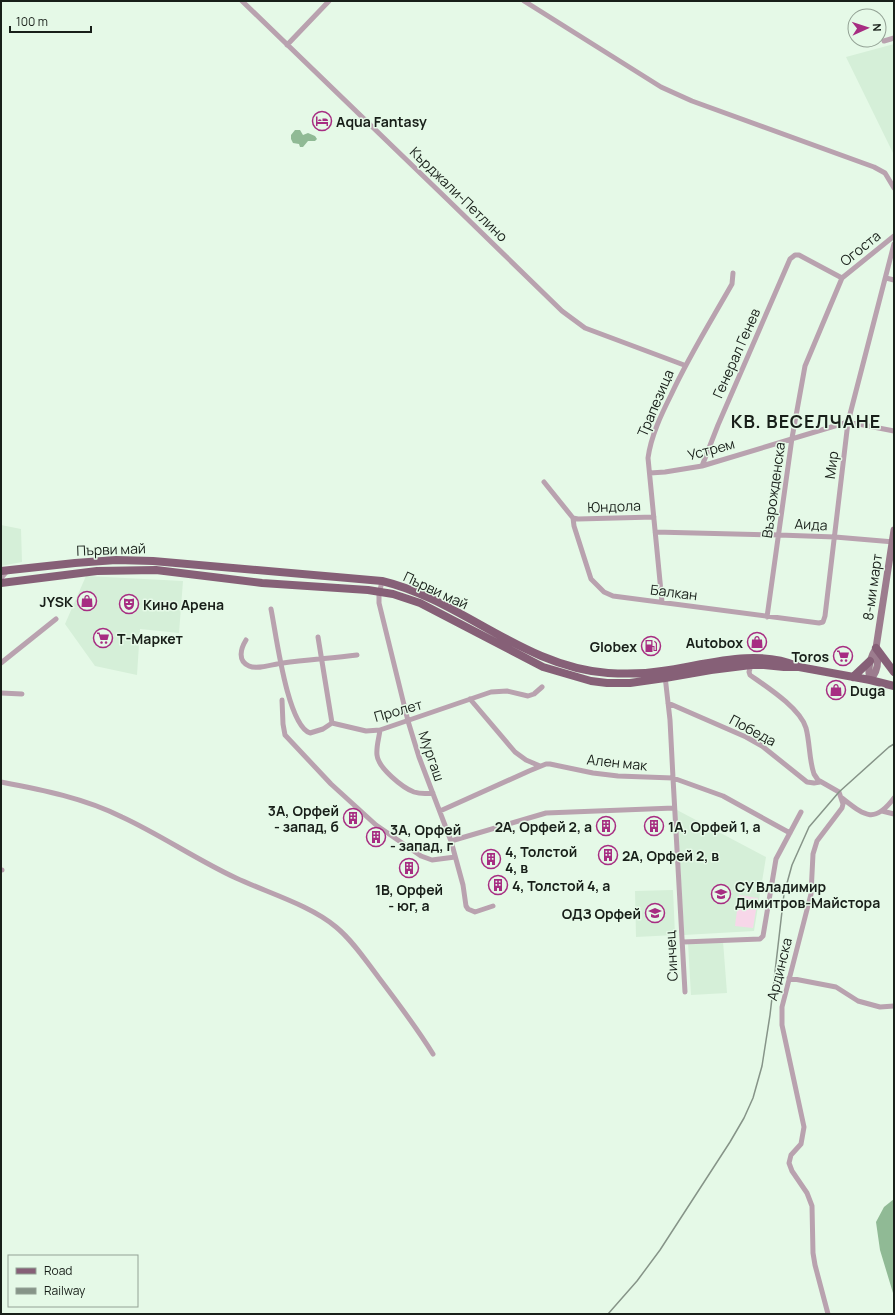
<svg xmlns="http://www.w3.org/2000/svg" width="895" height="1315" viewBox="0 0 895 1315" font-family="Manrope,sans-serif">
	<rect width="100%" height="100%" fill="#e5f9e7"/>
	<path fill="#d5efd8" d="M894,44v111l-48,-98z
		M1,525l20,4 1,33 -21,4z
		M86,576l97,5 -4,52 -39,-4 -3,46 -42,-9 -30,-42z
		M677,810l89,47 -12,74 -70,4z
		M673,890l2,45 -39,2 -1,-46z
		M723,941l4,52 -36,2 -3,-52z"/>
	<path fill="#f7d7e9" d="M739,895l19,3 -5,30 -18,-2z"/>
	<path fill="#90ba95" d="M295,130h5l3,5 5,-2 7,3 2,3 -2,2h-7l-5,6h-3l-1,-3 -6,-1 -2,-4v-4z
		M894,1199v115h-1v-21l-13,-43 -4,-28 8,-15z"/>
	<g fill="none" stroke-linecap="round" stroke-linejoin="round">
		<path stroke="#b9a2af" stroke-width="5" d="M242,1l205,198 115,112 23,17 99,37
			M524,1l137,86 31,14 182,66 11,6 9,15
			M884,41l10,-3
			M287,45l42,-44
			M886,278l8,2
			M702,466l16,-41 72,-166 5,-4h4l43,23
			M650,473l15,-1 37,-6 146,-44 46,9
			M544,482l29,36 5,1 76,-2
			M573,518l1,8 17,53 13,13 9,4 206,27 4,-1 2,-6 23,-194 46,-178
			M655,532l124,3 56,2 59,5
			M1,578l7,-8
			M382,581l-3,14v8l29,118 11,36 32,84 12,44 3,21 2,3 7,3 18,-6
			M662,602l-14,-144c3,-22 13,-43 23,-63 18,-39 40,-74 61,-111l1,-11
			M271,609c5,24 16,116 39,124l13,-4 9,-6
			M767,617l25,-179 13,-72 37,-88 52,-42
			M318,637l14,86
			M246,640c-5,8 -9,21 3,26 9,4 24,-2 34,-3 24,-3 49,-5 74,-8
			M1,663l55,-44
			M751,665l-2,7 1,3c17,12 50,33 56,53 4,15 3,32 8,46l4,6 21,12 4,12 -1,4 -25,33 -4,13 -2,40 -29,113v18l22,102 -3,17 -10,11 -2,8 3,8 15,22 5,13 1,47 2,12 13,49
			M665,676l5,44 3,58 12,214
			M1,693l21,1
			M470,699l45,53 11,8 14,6
			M282,700l1,24 2,11 46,49 45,41 45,31 11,4 23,-3
			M668,703l78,34 16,9 45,36 7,1 6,-1
			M332,723l34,8 14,-1 111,-38 16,-1 21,5 6,-2 8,-7
			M380,730c-1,8 -4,17 -3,25 1,13 26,33 37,37 6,2 12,2 19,1
			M1,782c42,8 83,16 121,35 39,18 75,43 114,61 32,15 74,27 100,49 17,14 30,34 43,51 19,25 38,50 54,76
			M842,798c22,17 32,27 52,0
			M440,811l89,-40 17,-7h4l43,9 25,3 55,2 50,18 67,37
			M882,811l12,3
			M451,841l95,-28 128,-5
			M1,870h1
			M683,942l77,-3 3,-3 13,-77 25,-47
			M789,978l47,9 22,14 22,6 14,-1"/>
		<path stroke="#9c7c8e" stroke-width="7" d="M870,680c9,-9 9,-20 6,-32l18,-118
			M870,680c-3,-12 0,-22 6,-32"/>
		<path stroke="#866077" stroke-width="8" d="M1,571l74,-8 41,-3 37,1 229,20c80,19 141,86 226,92 18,1 36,1 54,-2 43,-6 93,-23 135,-5
			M1,583l96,-12 59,-1 106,13 106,7 25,4 27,9 123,64 48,14 16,2h23l35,-5 46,-8 40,-5h13l20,2h15l71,13 24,6
			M876,648l18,24
			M853,677l17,-16"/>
		<path stroke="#869488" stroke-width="1.5" d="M608,1314l29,-33 23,-31 70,-108 14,-24 9,-20 9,-32 8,-51 14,-121 8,-29 17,-38 30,-35 50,-45 5,-3"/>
	</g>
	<defs>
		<g id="hotel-ring" transform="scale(1)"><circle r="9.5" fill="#e5f9e7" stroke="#a72d82" stroke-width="1.5"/><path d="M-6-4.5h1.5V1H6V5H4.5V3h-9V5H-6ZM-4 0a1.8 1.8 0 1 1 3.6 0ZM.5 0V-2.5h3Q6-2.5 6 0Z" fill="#a72d82"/></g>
		<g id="shop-ring" transform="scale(1)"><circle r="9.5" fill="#e5f9e7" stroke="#a72d82" stroke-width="1.5"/><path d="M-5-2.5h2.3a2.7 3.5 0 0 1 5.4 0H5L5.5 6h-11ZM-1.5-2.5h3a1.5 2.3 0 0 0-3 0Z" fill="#a72d82"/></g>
		<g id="theatre-ring" transform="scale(1)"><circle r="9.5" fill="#e5f9e7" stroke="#a72d82" stroke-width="1.5"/><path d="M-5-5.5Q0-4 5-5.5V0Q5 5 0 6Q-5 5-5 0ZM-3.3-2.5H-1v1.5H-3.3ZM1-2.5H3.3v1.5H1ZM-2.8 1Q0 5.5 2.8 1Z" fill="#a72d82"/></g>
		<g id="supermarket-ring" transform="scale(1)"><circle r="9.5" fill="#e5f9e7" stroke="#a72d82" stroke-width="1.5"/><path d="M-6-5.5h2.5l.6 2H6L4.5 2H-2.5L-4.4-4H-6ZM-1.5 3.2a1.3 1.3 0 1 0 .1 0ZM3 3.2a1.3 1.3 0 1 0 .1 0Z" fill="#a72d82"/></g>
		<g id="fuel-ring" transform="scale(1)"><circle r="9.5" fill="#e5f9e7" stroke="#a72d82" stroke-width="1.5"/><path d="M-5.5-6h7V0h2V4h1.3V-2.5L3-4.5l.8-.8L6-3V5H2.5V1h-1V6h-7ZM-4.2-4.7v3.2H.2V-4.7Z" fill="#a72d82"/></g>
		<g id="building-ring" transform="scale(1)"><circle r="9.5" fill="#e5f9e7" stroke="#a72d82" stroke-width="1.5"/><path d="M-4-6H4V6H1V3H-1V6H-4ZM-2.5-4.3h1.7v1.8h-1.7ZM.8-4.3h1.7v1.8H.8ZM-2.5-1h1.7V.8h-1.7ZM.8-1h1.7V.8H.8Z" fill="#a72d82"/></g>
		<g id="school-ring" transform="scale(1)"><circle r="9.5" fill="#e5f9e7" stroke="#a72d82" stroke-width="1.5"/><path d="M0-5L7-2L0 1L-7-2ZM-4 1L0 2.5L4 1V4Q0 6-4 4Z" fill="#a72d82"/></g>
	</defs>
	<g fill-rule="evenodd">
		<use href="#hotel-ring" x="322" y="121"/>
		<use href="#shop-ring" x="87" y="601"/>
		<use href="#theatre-ring" x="129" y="604"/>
		<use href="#supermarket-ring" x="103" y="638"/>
		<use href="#shop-ring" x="757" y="642"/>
		<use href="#fuel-ring" x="651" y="646"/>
		<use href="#supermarket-ring" x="843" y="656"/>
		<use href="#shop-ring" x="836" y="690"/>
		<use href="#building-ring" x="353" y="818"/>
		<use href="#building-ring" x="606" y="826"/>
		<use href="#building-ring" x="654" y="826"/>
		<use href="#building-ring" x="376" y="837"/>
		<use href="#building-ring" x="608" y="855"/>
		<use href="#building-ring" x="491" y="859"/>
		<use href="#building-ring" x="409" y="868"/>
		<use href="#building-ring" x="498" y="885"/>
		<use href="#school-ring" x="721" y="894"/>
		<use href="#school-ring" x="655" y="913"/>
	</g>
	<g text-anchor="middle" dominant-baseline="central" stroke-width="3" stroke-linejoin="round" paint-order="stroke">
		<g font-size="14" font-weight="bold" fill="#181f19" stroke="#e5f9e7" text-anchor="start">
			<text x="336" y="121">Aqua Fantasy</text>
			<text x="73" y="601" text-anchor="end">JYSK</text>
			<text x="143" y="604">Кино Арена</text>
			<text x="117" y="638">Т-Маркет</text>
			<text x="743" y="642" text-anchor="end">Autobox</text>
			<text x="637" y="646" text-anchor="end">Globex</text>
			<text x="829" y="656" text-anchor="end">Toros</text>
			<text x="850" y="690">Duga</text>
			<text x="339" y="810" text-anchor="end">3А, Орфей<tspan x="339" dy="16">- запад, б</tspan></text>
			<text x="592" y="826" text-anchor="end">2А, Орфей 2, а</text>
			<text x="668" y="826">1А, Орфей 1, а</text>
			<text x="390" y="829">3А, Орфей<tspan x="390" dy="16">- запад, г</tspan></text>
			<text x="505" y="851">4, Толстой<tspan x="505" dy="16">4, в</tspan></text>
			<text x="622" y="855">2А, Орфей 2, в</text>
			<text x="512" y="885">4, Толстой 4, а</text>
			<text x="735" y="886">СУ Владимир<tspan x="735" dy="16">Димитров-Майстора</tspan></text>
			<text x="409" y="889" text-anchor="middle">1В, Орфей<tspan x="409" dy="16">- юг, а</tspan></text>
			<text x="641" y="913" text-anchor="end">ОДЗ Орфей</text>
		</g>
		<g font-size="14" fill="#181f19" stroke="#e5f9e7">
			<text transform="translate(459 194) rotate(44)">Кърджали-Петлино</text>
			<text transform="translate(860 248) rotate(-39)">Огоста</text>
			<text transform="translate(736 353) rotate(-66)">Генерал Генев</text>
			<text transform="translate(655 403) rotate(-67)">Трапезица</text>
			<text transform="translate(711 449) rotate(-15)">Устрем</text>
			<text transform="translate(831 465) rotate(-83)">Мир</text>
			<text transform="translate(773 490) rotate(-82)">Възрожденска</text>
			<text transform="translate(614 506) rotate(-2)">Юндола</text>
			<text transform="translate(811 524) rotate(3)">Аида</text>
			<text transform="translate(111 549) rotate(-2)">Първи май</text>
			<text transform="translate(872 587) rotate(-82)">8-ми март</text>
			<text transform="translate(436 590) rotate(25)">Първи май</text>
			<text transform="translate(674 592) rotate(7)">Балкан</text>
			<text transform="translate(398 710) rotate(-16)">Пролет</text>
			<text transform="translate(753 730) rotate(28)">Победа</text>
			<text transform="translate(432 756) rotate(71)">Мургаш</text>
			<text transform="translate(617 762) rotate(6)">Ален мак</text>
			<text transform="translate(671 956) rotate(-93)">Синчец</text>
			<text transform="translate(779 969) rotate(-76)">Ардинска</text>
		</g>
		<g font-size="18" font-weight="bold" letter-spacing="1" fill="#181f19" stroke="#e5f9e7">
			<text x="806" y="421">КВ. ВЕСЕЛЧАНЕ</text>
		</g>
	</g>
	<rect width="895" height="1315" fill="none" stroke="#181f19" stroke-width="4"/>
	<rect x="8" y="1255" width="130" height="52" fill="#e5f9e7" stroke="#93a295"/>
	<rect x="16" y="1268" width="20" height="6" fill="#866077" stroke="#93a295"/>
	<text x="44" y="1275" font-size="12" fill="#181f19">Road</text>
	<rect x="16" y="1288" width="20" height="6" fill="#869488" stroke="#93a295"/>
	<text x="44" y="1295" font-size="12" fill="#181f19">Railway</text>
	<g transform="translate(867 28) rotate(87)"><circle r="19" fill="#e5f9e7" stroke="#93a295"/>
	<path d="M0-3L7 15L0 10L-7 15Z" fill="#a72d82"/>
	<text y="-6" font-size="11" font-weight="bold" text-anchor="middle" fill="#181f19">N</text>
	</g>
	<path d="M10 26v6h81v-6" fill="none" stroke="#181f19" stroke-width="2"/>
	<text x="16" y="26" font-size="12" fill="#181f19" stroke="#e5f9e7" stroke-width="3" paint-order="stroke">100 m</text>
</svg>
